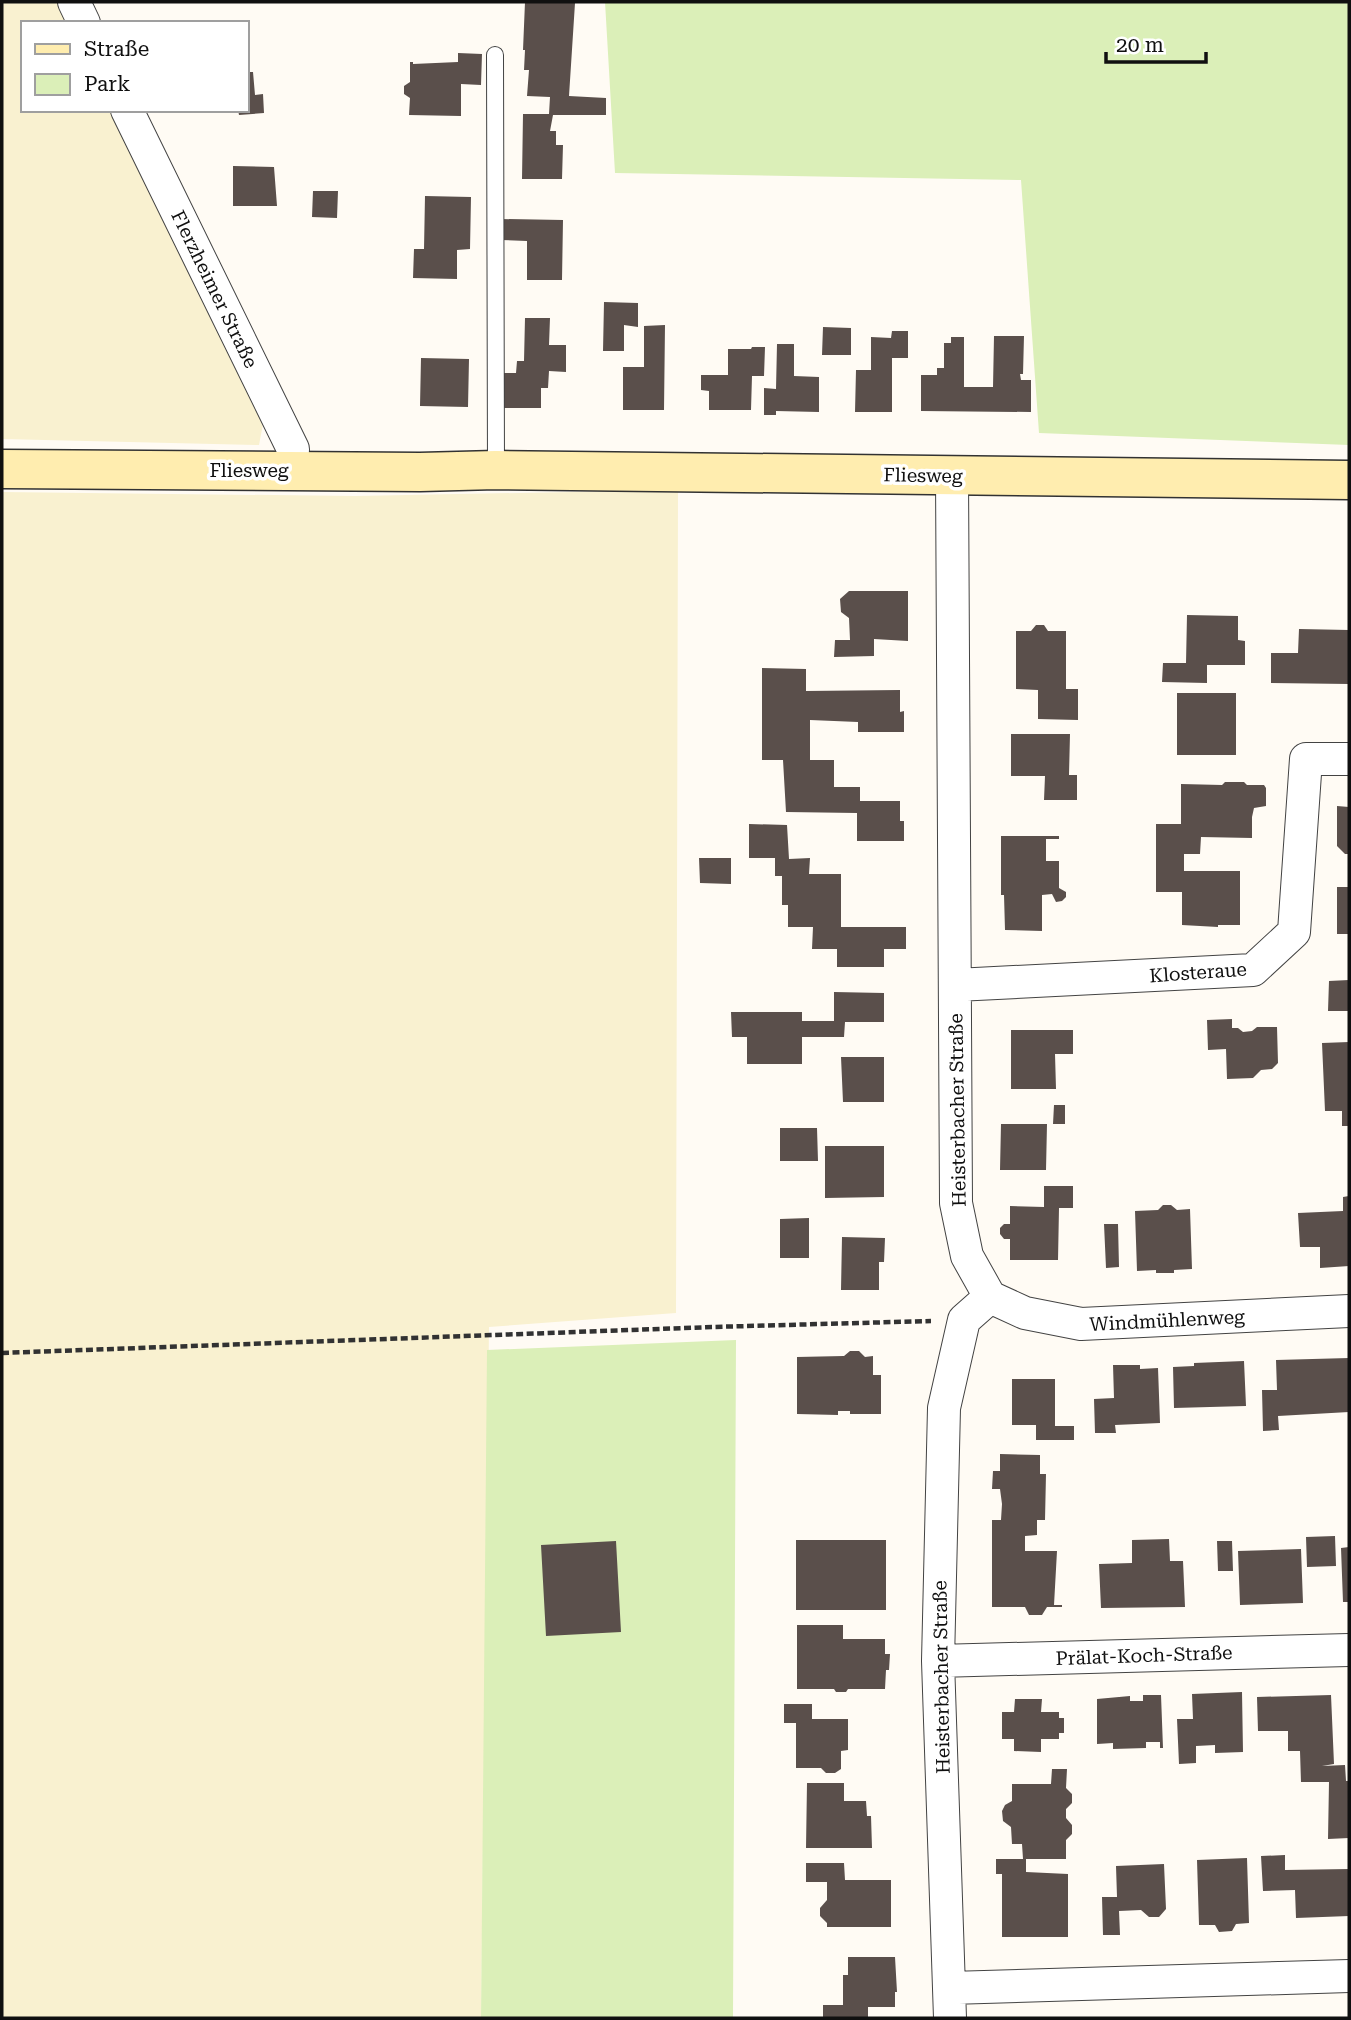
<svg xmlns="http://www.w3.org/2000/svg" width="1351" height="2020" font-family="'Roboto Serif',serif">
  <rect width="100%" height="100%" fill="#fffbf4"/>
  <!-- farmland -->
  <path fill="#f9f1d0" d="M2,2H61L71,23H23V110H114L264,419L259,445L2,439Z
    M678,490L676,1313L489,1327L481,2018H2V492L355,496Z"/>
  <!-- green -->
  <path fill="#dbefb8" d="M605,2H1349V445L1039,433L1021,180L615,173Z
    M736,1340L733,2018H481L487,1350Z"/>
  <!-- building -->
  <path fill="#5a4f4b" d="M525,2L575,3L569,96L606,98V115H553L550,131H556V145H563L562,179H522L523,114H549L550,97L527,96L529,70H524L525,50H523Z
    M458,53L482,54L481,85L461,84V116L409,115L410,98L404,94V86L410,82V62H413V64L458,62Z
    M247,72H253L255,95L263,94L264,113L239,115L238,110H247Z
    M233,166L274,167L277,206H233Z
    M313,191H338L337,218L312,217Z
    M425,196L471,197L470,249L457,250V279L413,278L414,249H424Z
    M501,219L563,220L562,280H527V241L500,240Z
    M604,302L638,303V327L624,325V351H603Z
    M525,318H550L549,345H566V372L549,371L548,388H541V408H503V373H516L517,361H524Z
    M665,325L664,410H623V367H644V326Z
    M823,327L851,328V355H822Z
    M892,331H908V358H892V412H855L856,370H871V337L891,338Z
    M994,336H1024L1023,374H1020L1021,380H1031V412L921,411V375H937V368H944V343H951V337H964V387H993Z
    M777,344H794V376L819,377V412L776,411V415H764V388L776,389Z
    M752,347H765L764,376H752L751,410H709V391L701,390V375H728V349H751Z
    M421,358L469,359L468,407L420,406Z
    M849,591H908V641L874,639V656L834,657L835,640H850L849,618L841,612L840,599Z
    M1187,615L1238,616V640L1245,641V665H1207V683L1162,682L1163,663H1186Z
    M1036,625H1044L1048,631H1066V689H1078V720L1038,719V690L1016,689V631H1031Z
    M1299,629L1349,630V684L1271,683V653H1298Z
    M762,668L806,669V691L900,690V712L904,711V732H858V722L810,720V760H834V787H860V801H900V821H904V841H857V813L786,812L783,760H762Z
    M1177,693H1236V755H1177Z
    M1011,734H1070L1069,775H1077V800H1044L1045,776H1011Z
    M1225,782H1244L1247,785H1264L1266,788V806L1254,808L1252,817V838L1201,837L1200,854H1184V871H1240V925H1218V927L1182,925V892H1156V824H1181V784L1222,785Z
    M1337,806L1349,807V854H1345L1337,846Z
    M749,824L787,825L789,859L810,858L809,874H841V927H906V949H884V967H837V949H812L813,927H788V905H782V876H775V858H749Z
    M1001,836H1059V839H1046V861H1059V888L1066,892V897L1062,901L1056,902L1052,894L1042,895V931L1005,930L1004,895H1001Z
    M699,858H731V884L700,883Z
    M1337,887H1349V934H1337Z
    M1349,980V1011H1328L1329,981Z
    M834,992L884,993V1022H845L844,1037H802V1064H747V1037H732L731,1012H802V1021H834Z
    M1232,1019V1028H1238L1243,1032L1252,1031L1257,1027H1277L1278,1063L1272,1069L1261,1070L1253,1078L1227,1079L1226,1049L1208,1050L1207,1020Z
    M1011,1030H1073V1054H1055L1056,1089H1011Z
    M1349,1042V1126H1342V1111H1325L1322,1043Z
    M841,1057H884V1102H843Z
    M1054,1105H1065V1124H1053Z
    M1001,1124H1047L1046,1170H1000Z
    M780,1128H817L818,1161H780Z
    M825,1146H884V1197L825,1198Z
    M1044,1186H1073V1208H1059L1058,1260H1010V1239H1004L1000,1234V1228L1004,1224H1010V1206L1044,1207Z
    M1349,1196V1266L1320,1268V1247H1300L1298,1213L1343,1211V1197Z
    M1163,1205H1171L1177,1210L1190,1209L1192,1269L1174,1270V1273H1156V1270L1137,1271L1135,1211L1158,1210Z
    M809,1218V1258H780V1219Z
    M1104,1224H1118L1119,1267L1106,1268Z
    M842,1237L885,1238L884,1262H879V1290H841Z
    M850,1351H859L865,1357L873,1356V1375H881V1414H850V1411H838V1415L797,1414V1357L844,1356Z
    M1349,1358V1412L1278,1416L1279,1430L1263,1431L1262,1390H1277L1276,1360Z
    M1244,1361L1246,1406L1174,1408L1173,1367L1194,1366V1363Z
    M1113,1365H1140V1369L1158,1368L1160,1423L1115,1425L1116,1433H1095L1094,1399L1114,1398Z
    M1012,1379H1055V1426H1074V1440H1036V1425H1012Z
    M1000,1454L1040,1455V1474H1046L1045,1520H1037V1535L1025,1536V1551H1057L1054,1605H1062V1607H1047L1042,1615H1029L1025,1607H992V1520H1001L1002,1504L1000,1489H992L993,1471H1000Z
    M1335,1536L1336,1566L1307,1567L1306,1537Z
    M1169,1539L1170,1561H1183L1185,1607L1101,1608L1099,1564L1132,1563V1540Z
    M796,1540H886V1610H796Z
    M616,1541L621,1632L546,1636L541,1545Z
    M1217,1541H1232L1233,1571H1218Z
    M1349,1547V1602H1343L1341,1548Z
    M1301,1549L1303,1603L1240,1605L1238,1551Z
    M797,1625H843V1639H885V1654H890L889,1670H886L885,1689H848L846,1692H836L834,1689H797Z
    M1242,1692L1243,1752L1215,1753V1745L1196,1746V1763L1179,1764L1177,1719H1193L1192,1694Z
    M1143,1695H1161L1163,1748H1160V1742H1146V1748L1113,1749V1743L1097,1744V1699L1130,1696V1701H1143Z
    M1331,1695L1334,1764L1322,1766L1345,1765L1346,1781H1349V1838L1328,1839L1329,1782H1301L1300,1751H1288V1731H1258L1257,1697Z
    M1015,1699H1042L1041,1712H1059V1718H1064V1733H1059V1739H1041V1752L1014,1751V1739H1002V1712H1014Z
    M784,1704H812V1719H848V1750L841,1751V1769L835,1773H826L821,1768H796V1723H784Z
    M1052,1769H1067L1066,1788L1072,1794V1803L1066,1809V1818L1072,1825V1834L1066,1840V1859H1026V1872L1068,1874V1937H1002V1874H996V1859H1023L1022,1844H1012L1011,1827L1003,1821L1002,1811L1005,1805L1012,1801V1784H1051Z
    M807,1783H844V1801H866L867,1816H871L872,1848H806Z
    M1285,1855V1870L1349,1869V1916L1296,1918L1295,1890L1263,1891L1261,1856Z
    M1247,1858L1249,1923L1236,1924L1232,1931L1219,1932L1215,1925H1199L1197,1860Z
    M806,1863H844L845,1880H891V1927H827V1923L820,1916V1908L827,1900V1882H806Z
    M1164,1864L1166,1909L1159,1917H1149L1141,1910L1119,1911L1120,1935H1103L1102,1897H1117L1116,1866Z
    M848,1957H895L897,1992H895V2007H868V2018H823V2005H843V1975H848Z"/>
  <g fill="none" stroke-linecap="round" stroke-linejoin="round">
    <!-- lane casing -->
    <g stroke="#434343" stroke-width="18">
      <path id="lane" d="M495,55L496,470"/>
    </g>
    <!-- street casing -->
    <g stroke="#434343" stroke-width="34">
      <path id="street" d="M74,2L84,23
        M127,110L293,449L292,470
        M952,475L956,1203L967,1256L990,1297
        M956,985L1253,970L1294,932L1306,759H1349
        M990,1297L1025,1313L1081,1324L1349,1311
        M938,1661L1349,1650
        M950,1988L1349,1976
        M950,2018L938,1661L944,1408L964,1320L990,1297"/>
    </g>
    <!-- secondary casing -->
    <g stroke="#323232" stroke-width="41">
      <path id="secondary" d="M2,469L420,472L496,470L1349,480"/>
    </g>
    <!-- path -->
    <path stroke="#323232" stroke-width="4.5" stroke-dasharray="7 3.5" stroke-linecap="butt" d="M2,1353L712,1327L931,1321"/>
    <!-- lane -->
    <use href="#lane" stroke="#fff" stroke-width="16"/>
    <!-- street -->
    <use href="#street" stroke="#fff" stroke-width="32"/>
    <!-- secondary -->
    <use href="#secondary" stroke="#ffedaf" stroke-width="38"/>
  </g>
  <g text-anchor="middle" stroke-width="7" stroke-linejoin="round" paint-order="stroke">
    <!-- street labels -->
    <g font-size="19" fill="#101010" stroke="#fff">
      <text transform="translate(215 289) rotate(64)" y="7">Flerzheimer Straße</text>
      <text x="249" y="477">Fliesweg</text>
      <text transform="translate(923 475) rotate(1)" y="7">Fliesweg</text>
      <text transform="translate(1198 972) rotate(-4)" y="7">Klosteraue</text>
      <text transform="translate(957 1110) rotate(-91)" y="7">Heisterbacher Straße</text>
      <text transform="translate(1167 1320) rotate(-3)" y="7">Windmühlenweg</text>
      <text transform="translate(1144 1655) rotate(-2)" y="7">Prälat-Koch-Straße</text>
      <text transform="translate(941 1677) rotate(-91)" y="7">Heisterbacher Straße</text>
    </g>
  </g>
  <!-- border -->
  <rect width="1351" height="2020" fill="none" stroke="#101010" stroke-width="7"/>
  <!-- legend -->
  <rect x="21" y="21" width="228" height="91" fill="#ffffff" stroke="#9f9f9f" stroke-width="2"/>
  <rect x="35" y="44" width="35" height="10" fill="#ffedaf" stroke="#9f9f9f" stroke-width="2"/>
  <text x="84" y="56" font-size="21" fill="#101010">Straße</text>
  <rect x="35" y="74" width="35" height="21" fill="#dbefb8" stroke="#9f9f9f" stroke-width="2"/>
  <text x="84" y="91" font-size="21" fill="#101010">Park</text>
  <!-- scale -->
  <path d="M1106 52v10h100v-10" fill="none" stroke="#101010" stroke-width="3.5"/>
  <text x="1116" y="52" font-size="21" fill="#101010" stroke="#ffffff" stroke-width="5" paint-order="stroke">20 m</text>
</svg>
